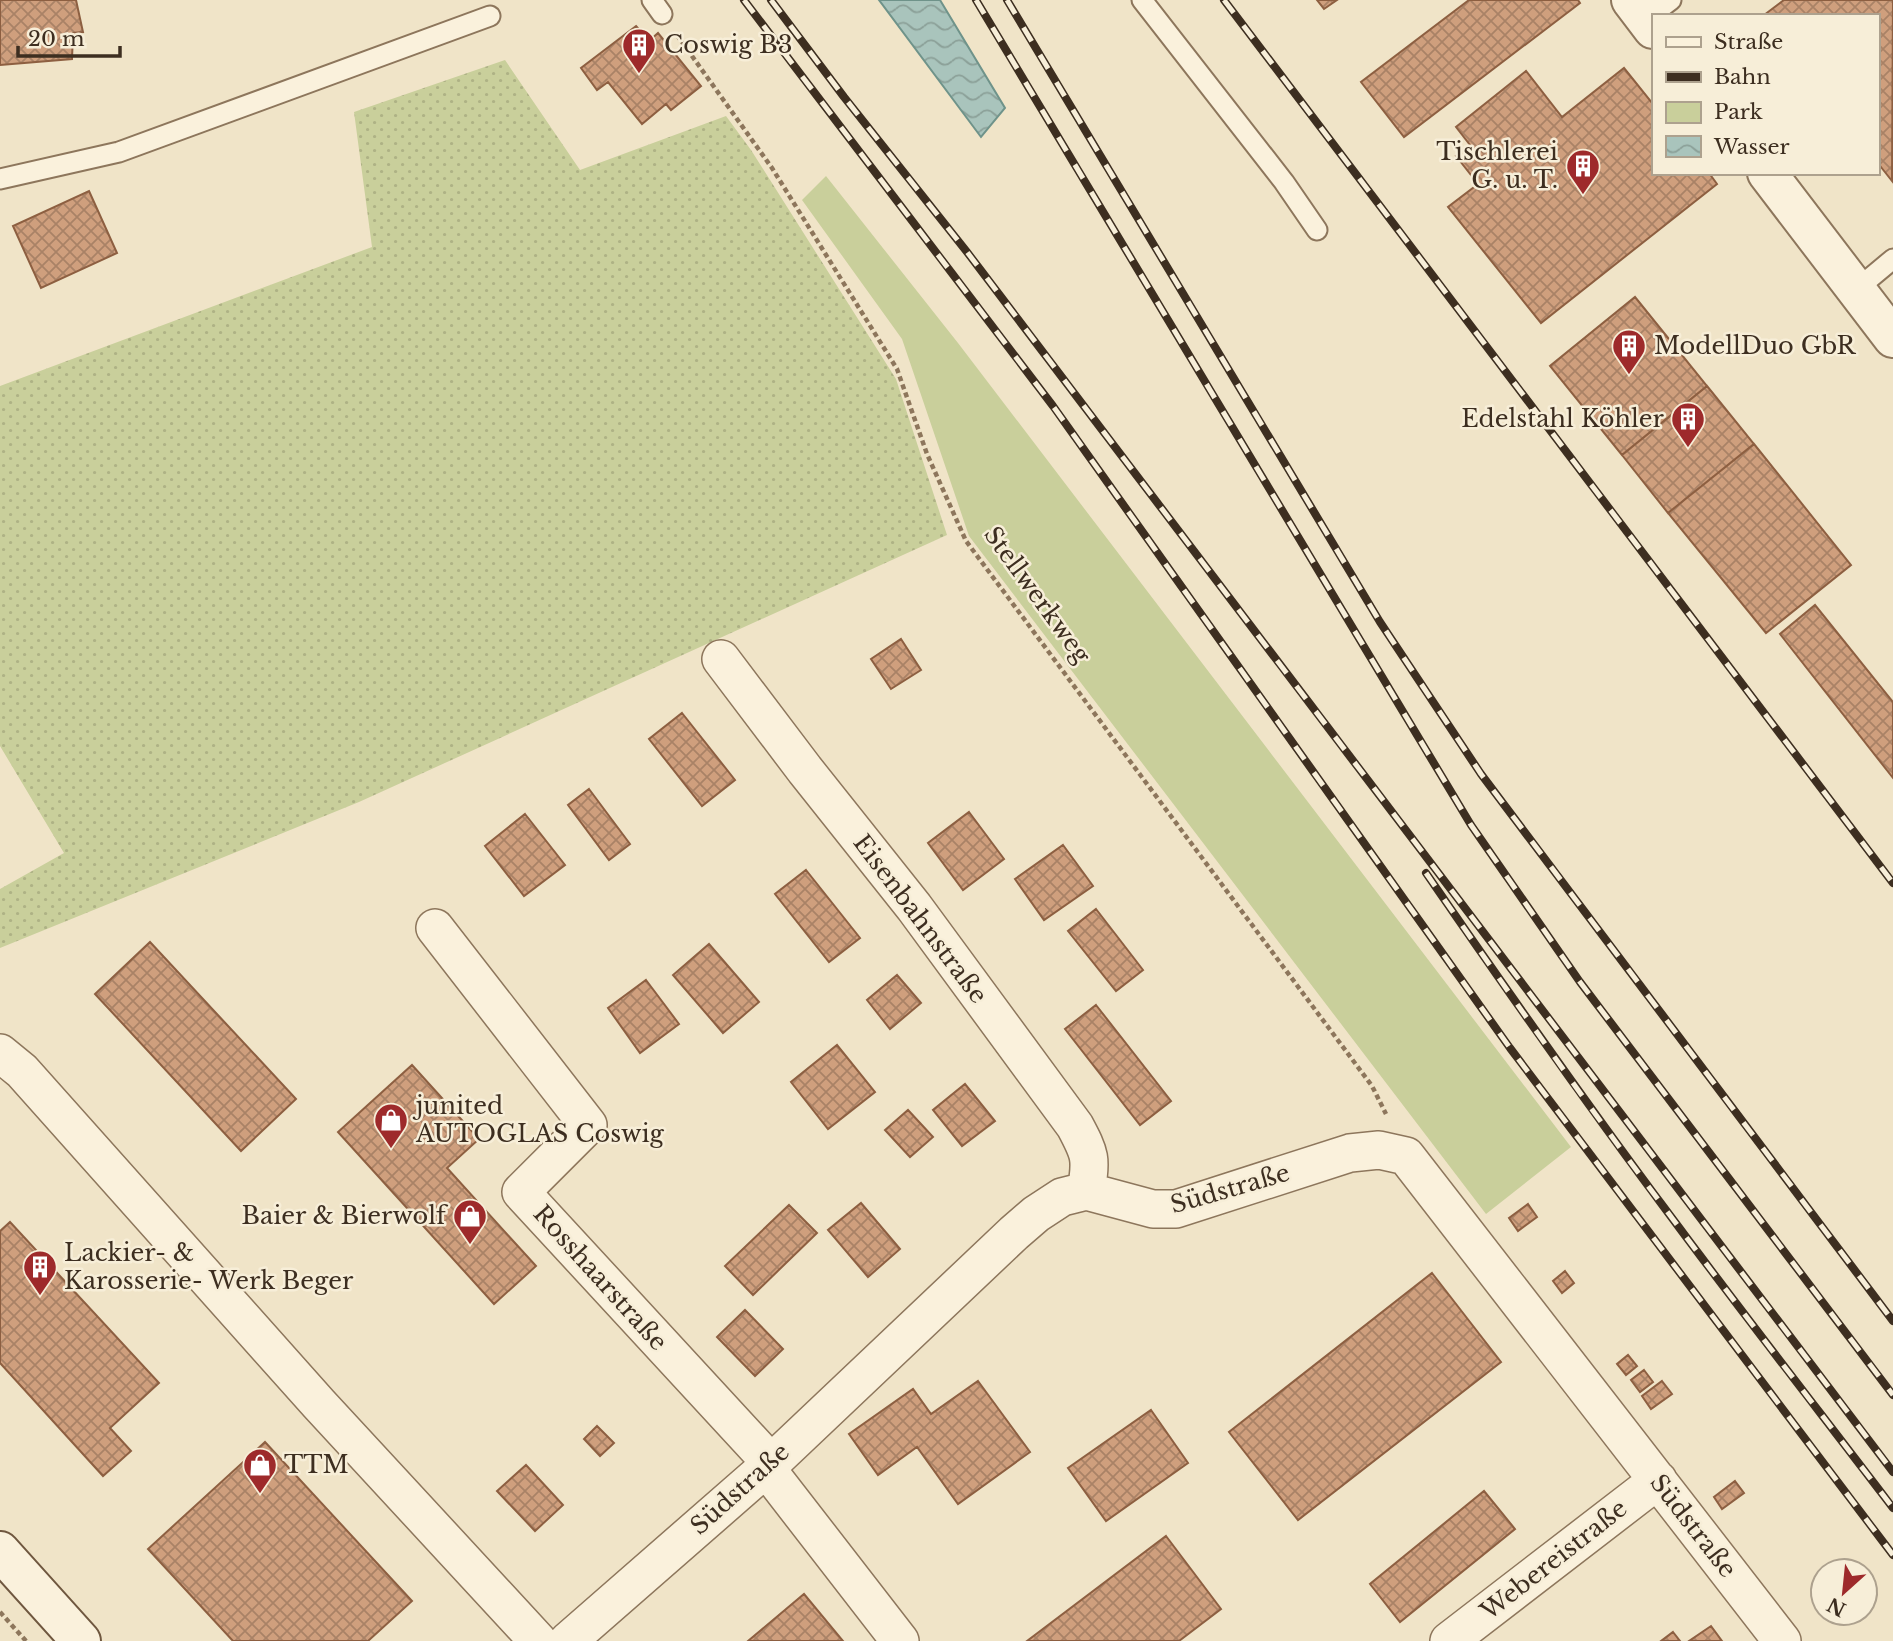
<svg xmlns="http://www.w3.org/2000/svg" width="1893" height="1641" font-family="'Libre Baskerville',serif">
  <defs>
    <pattern id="grass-dots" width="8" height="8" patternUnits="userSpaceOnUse" patternTransform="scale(1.75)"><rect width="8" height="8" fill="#c9cf9b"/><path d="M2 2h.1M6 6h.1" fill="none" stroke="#aeb285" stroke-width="1.8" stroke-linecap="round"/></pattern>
    <pattern id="water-waves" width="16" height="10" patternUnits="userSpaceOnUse" patternTransform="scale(1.75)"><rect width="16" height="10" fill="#a9c4bc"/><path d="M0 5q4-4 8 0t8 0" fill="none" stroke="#8ba098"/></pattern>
    <pattern id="building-cross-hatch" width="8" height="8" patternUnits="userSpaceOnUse" patternTransform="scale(1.75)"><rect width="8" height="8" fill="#cf9f7d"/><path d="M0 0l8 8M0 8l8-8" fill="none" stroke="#a98266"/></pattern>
  </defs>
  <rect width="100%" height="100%" fill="#f0e4c8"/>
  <!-- grass -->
  <path fill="url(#grass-dots)" d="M505,60L580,170L726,116L751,150L896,379L947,535L359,802L0,948V889L64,853L0,746V386L372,247L354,112Z"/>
  <!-- green -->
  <path fill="#c9cf9b" d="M826,176L958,343L1571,1147L1486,1214L969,536L902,339L802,200Z"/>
  <!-- water -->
  <path fill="url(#water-waves)" stroke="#6f938a" stroke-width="2" d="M879,0H940L1005,108L981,137Z"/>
  <!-- building -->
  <path fill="url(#building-cross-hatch)" stroke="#8d5f41" stroke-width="2" d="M0,0H76L83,32L73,33L72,59L0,65Z
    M1317,0H1337L1324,9Z
    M1469,0H1578L1580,3L1404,137L1361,82Z
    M1784,0H1893L1892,181L1877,162V16H1765L1764,15Z
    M636,26L649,41L658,33L701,86L671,110L666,104L642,124L608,82L597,90L581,68Z
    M1624,68L1653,104V173H1709L1717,184L1541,323L1448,207L1478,184L1456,156L1470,145L1456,127L1526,71L1562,117Z
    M89,191L117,253L41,288L13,226Z
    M1635,297L1707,386L1622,455L1550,366Z
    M1707,386L1754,444L1668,513L1622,455Z
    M1754,444L1851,565L1766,633L1668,513Z
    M1815,605L1893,702V778L1780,634Z
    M901,639L921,670L891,689L871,659Z
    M682,713L735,780L702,806L649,739Z
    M589,789L630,844L609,860L568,805Z
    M969,812L1004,859L963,890L928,843Z
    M525,814L565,865L524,896L485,846Z
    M1063,845L1093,886L1044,920L1015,879Z
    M806,870L860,938L829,962L775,894Z
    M1096,909L1143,970L1116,991L1068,931Z
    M150,942L296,1099L241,1151L95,994Z
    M709,944L759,1002L723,1033L673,975Z
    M897,975L921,1003L890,1029L867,1000Z
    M646,980L679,1024L640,1053L608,1008Z
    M1096,1005L1171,1101L1140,1125L1065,1029Z
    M837,1045L875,1092L828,1129L791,1082Z
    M412,1065L479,1139L447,1168L536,1266L494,1304L338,1132Z
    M965,1084L995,1121L962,1146L933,1110Z
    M908,1110L933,1137L910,1157L885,1130Z
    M861,1203L900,1249L868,1277L828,1230Z
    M1528,1204L1537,1217L1518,1231L1509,1218Z
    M789,1205L817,1233L753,1295L725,1266Z
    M10,1222L159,1383L110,1428L131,1451L103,1476L0,1363V1231Z
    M1565,1271L1574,1283L1562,1293L1553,1281Z
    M1432,1273L1501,1362L1298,1520L1229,1432Z
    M745,1310L783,1349L755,1376L717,1337Z
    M1628,1355L1637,1366L1626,1375L1617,1364Z
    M1644,1370L1653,1382L1640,1392L1631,1380Z
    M978,1381L1030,1452L958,1504L917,1447L878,1475L849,1434L913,1389L931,1414Z
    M1662,1381L1672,1394L1651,1409L1642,1396Z
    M1151,1410L1188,1463L1106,1521L1068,1468Z
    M597,1426L614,1443L600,1456L584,1439Z
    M265,1442L412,1601L368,1641H233L148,1549Z
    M526,1465L563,1505L535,1531L497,1491Z
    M1735,1481L1744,1493L1722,1509L1714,1497Z
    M1484,1491L1515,1529L1400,1622L1370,1584Z
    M1166,1536L1221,1609L1179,1641H1027Z
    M804,1594L843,1641H748Z
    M1711,1626L1722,1641H1689Z
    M1673,1632L1680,1641H1661Z"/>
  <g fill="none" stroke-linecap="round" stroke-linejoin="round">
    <!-- service casing -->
    <g stroke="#8d765c" stroke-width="23">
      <path id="service" d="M652,0L662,14
        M1142,0L1284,182L1317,230
        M1646,19L1671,0
        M0,179L119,152L490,16
        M1857,289L1893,259"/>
    </g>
    <!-- minor casing -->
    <g stroke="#8d765c" stroke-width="40">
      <path id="minor" d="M721,659L805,770L914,907L1075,1126C1090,1154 1092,1159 1086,1191
        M435,928L588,1125L521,1192L771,1463
        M0,1053L22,1071L319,1404L538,1641
        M766,1468L900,1641
        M568,1641L766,1468L1014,1233L1036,1214L1062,1197L1086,1191L1153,1209H1176L1350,1153L1379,1150L1406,1156L1782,1641
        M1449,1641L1658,1480"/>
    </g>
    <!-- tertiary casing -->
    <g stroke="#8d765c" stroke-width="42">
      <path id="tertiary" d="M1631,0L1653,29
        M1767,173L1893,338"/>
    </g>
    <!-- secondary casing -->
    <g stroke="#6f573f" stroke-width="42">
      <path id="secondary" d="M0,1551L81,1641"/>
    </g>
    <!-- path -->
    <path stroke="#8d765c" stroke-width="4.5" stroke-dasharray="5 3.5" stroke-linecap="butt" d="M677,35L772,168L897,369L927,454L966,541L1372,1086L1386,1114
      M0,1612L26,1641"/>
    <!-- service -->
    <use href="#service" stroke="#faf1dc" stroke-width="19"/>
    <!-- minor -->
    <use href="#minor" stroke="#faf1dc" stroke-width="37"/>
    <!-- tertiary -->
    <use href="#tertiary" stroke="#faf1dc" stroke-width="38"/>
    <!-- secondary -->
    <use href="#secondary" stroke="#faf1dc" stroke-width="38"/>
    <!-- rail casing -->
    <g stroke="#3d2e20" stroke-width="8">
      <path id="rail" d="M744,0L1053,406L1510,1048L1893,1555
        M771,0L844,97L967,252L1893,1472
        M976,0L1471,825L1580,982L1893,1395
        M1007,0L1380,622L1481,774L1893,1321
        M1224,0L1893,883
        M1426,873C1506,989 1587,1105 1672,1218C1744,1315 1819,1411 1893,1508"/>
    </g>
    <!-- rail -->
    <use href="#rail" stroke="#f7eed8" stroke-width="5" stroke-dasharray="16" stroke-linecap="butt"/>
  </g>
  <!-- icons -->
  <defs>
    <g id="building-pin" transform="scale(1.75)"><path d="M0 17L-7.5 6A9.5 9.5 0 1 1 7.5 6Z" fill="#9e2a2b" stroke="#f7eed8"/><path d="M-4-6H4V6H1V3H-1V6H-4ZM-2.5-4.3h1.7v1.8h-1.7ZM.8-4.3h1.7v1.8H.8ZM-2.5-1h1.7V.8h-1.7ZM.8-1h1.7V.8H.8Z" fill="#fff"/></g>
    <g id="shop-pin" transform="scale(1.75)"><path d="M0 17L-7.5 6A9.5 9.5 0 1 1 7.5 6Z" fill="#9e2a2b" stroke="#f7eed8"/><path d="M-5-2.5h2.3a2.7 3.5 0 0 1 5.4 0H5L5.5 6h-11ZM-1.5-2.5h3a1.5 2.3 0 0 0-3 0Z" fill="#fff"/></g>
  </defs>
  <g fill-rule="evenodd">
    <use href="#building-pin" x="639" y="45"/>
    <use href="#building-pin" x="1583" y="166"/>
    <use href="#building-pin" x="1629" y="346"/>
    <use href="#building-pin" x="1688" y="419"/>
    <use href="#shop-pin" x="391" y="1120"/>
    <use href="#shop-pin" x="470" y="1216"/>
    <use href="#building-pin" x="40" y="1267"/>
    <use href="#shop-pin" x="260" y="1465"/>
  </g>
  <g text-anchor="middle" stroke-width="5" stroke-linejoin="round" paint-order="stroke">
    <!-- poi labels -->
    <g font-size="24" fill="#3d2e20" stroke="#f7eed8" text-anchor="start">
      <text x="664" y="53">Coswig B3</text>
      <text x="1558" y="160" text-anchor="end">Tischlerei<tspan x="1558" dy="28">G. u. T.</tspan></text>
      <text x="1654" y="354">ModellDuo GbR</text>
      <text x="1664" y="427" text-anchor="end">Edelstahl Köhler</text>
      <text x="416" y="1114">junited<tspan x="416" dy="28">AUTOGLAS Coswig</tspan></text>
      <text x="446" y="1224" text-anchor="end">Baier &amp; Bierwolf</text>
      <text x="64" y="1261">Lackier- &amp;<tspan x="64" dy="28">Karosserie- Werk Beger</tspan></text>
      <text x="284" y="1473">TTM</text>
    </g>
    <!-- street labels -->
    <g font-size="24" fill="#3d2e20" stroke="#f7eed8">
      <text transform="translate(1037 595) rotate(54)" y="8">Stellwerkweg</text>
      <text transform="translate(920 919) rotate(53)" y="8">Eisenbahnstraße</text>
      <text transform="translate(1230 1189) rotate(-16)" y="8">Südstraße</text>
      <text transform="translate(600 1278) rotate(48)" y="8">Rosshaarstraße</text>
      <text transform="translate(740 1489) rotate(-42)" y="8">Südstraße</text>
      <text transform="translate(1693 1526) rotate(52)" y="8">Südstraße</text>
      <text transform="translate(1554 1560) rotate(-38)" y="8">Webereistraße</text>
    </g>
  </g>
  <!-- legend -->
  <rect x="1652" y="14" width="228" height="161" fill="#f7eed8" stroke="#ada18e" stroke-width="2"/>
  <rect x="1666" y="37" width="35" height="10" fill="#faf1dc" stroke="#ada18e" stroke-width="2"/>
  <text x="1714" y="49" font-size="21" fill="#3d2e20">Straße</text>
  <rect x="1666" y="72" width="35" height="10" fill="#3d2e20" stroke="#ada18e" stroke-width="2"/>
  <text x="1714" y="84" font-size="21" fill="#3d2e20">Bahn</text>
  <rect x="1666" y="102" width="35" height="21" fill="#c9cf9b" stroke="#ada18e" stroke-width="2"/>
  <text x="1714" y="119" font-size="21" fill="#3d2e20">Park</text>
  <rect x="1666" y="136" width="35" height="21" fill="url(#water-waves)" stroke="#ada18e" stroke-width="2"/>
  <text x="1714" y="154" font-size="21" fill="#3d2e20">Wasser</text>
  <!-- north arrow -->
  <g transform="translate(1844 1592) rotate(207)"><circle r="33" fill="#f7eed8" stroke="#ada18e" stroke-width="2"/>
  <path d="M0-5L12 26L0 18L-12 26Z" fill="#9e2a2b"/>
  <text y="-10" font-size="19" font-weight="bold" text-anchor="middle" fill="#3d2e20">N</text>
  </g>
  <!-- scale -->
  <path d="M18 46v10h102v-10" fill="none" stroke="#3d2e20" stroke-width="3.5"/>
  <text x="28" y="46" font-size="21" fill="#3d2e20" stroke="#f7eed8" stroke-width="5" paint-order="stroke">20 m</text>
</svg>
